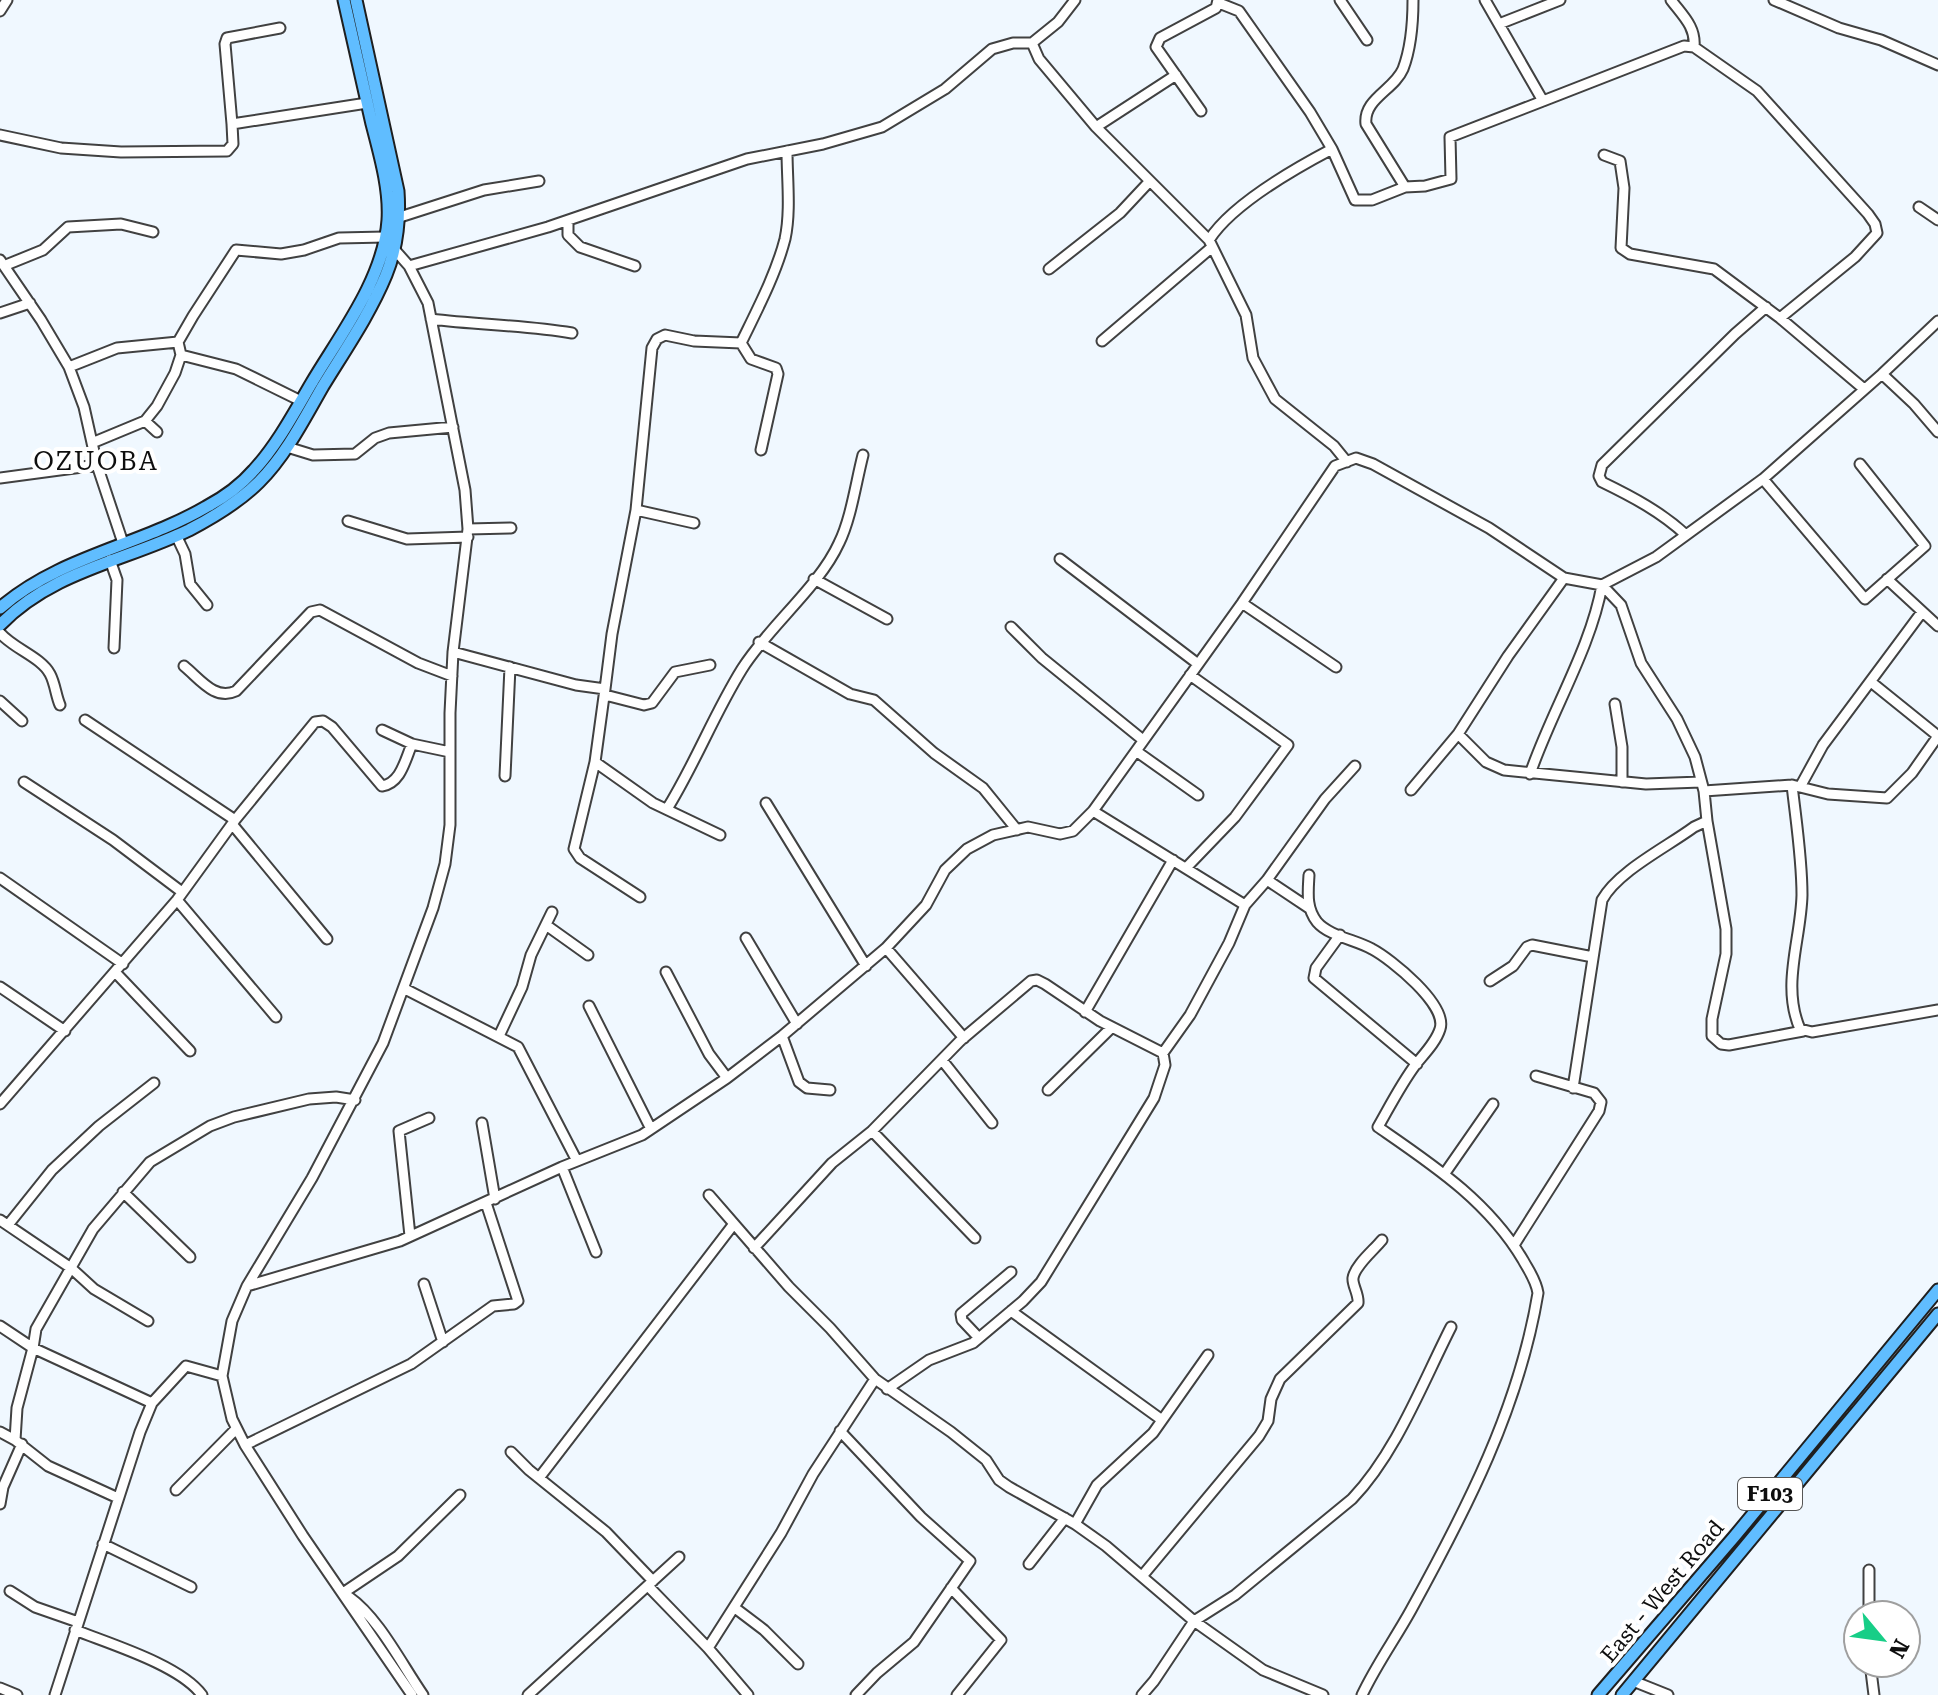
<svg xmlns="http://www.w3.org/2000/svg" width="1938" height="1695" font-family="'Roboto Serif',serif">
  <rect width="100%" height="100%" fill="#f0f8ff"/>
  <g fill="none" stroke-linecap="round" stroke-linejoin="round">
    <!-- minor casing -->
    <g stroke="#414141" stroke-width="13">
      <path id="minor" d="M1340,0L1367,40
        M1413,0C1413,22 1411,48 1403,69C1394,90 1363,99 1366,124L1405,187L1425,186L1451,179L1450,137L1543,101L1485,0
        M1671,0C1683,16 1696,27 1694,47
        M1774,0L1839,28L1881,40L1938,65
        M1219,3L1239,11L1310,112L1332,149
        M0,11L7,0
        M1499,24L1560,0
        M1032,43L1039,59L1096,127L1209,240
        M1543,101L1684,46L1694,47L1757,91L1868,214L1875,224L1877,233L1855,257L1780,318
        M1201,111L1156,47L1160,38L1216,8L1218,0
        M232,124L225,44L227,38L280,28
        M1096,127L1176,75
        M0,135L61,148L121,152L227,151L233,144L232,124L367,103
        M1604,155L1620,161L1624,188L1621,248L1630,254L1714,269L1780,318L1864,389
        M1919,207L1938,220
        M400,217L484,190L539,181
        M568,221V235L580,247L635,266
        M394,249L409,266L428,303L465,490L468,529L453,652L450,713V825L445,864L433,908L383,1043L312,1178L247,1286L232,1321L222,1376L232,1419L245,1445L303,1536L412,1695
        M0,260L41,320L69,367L84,407L97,465L123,543
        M6,265L43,250L68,227L121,224L153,232
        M409,266L548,227L747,159L823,144L882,127L945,89L992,49L1013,43H1032L1058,22L1075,0
        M1049,269L1120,213L1149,182
        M0,313L30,303
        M431,319C478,325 525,325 572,333
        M1102,341L1211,248
        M741,343C757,310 776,274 785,239C791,211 787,179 787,151
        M181,355L236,369L301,401
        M69,367L117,348L178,342
        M1882,374L1914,404L1938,432
        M145,421L157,432
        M92,443L145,421L157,406L175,373L181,355L178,342L193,316L236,250L281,254L304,250L339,238L385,237
        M287,447L313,455L355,454L375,438L389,433L453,427
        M1347,462L1334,446L1275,399L1253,358L1246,315L1209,240C1232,204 1294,169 1332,149L1355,200H1372L1405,187
        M0,478L97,465
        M1763,479L1865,599L1925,546L1860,464
        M636,510L694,523
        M348,521L407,539L468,537
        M468,529L511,528
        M176,535L185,554L190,584L207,605
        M1686,535C1661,512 1633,497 1602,482L1599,476L1602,465L1735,334L1766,307
        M1060,559L1198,664
        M110,560L117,580L114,648
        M814,579L887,619
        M1887,579L1938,626
        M1242,603L1336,667
        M1011,627L1042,658L1143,740
        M0,633C14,649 41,657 50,674C55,683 56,696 60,705
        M759,642L850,694L874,700L934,753L983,788L1017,830
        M453,652L576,685L605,689L612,634L636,510L652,348L657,339L665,335L694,341L741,343L751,359L776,368L778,374L761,450
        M184,666C200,679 215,701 236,691L311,612L320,610L418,663L452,676
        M1871,682L1938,736
        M605,689L595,762L574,849L580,858L640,897
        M605,695L644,705L652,703L675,672L710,665
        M0,701L22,721
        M1615,704L1622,747V782
        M85,720L235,820
        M382,730L412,744L450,752
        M1458,734L1486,762L1504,770L1646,784L1701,782
        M1136,751L1198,795
        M595,762L653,803L720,835
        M1530,774C1551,712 1591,648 1602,585
        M505,776L510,667
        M24,782L113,840L182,892
        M1792,785C1796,821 1802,858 1802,895C1801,940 1781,985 1800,1029L1812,1032L1938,1010
        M1800,787L1823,745L1922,612
        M1411,790L1458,734L1508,656L1564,578
        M1704,791L1792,785L1828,794L1887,798L1912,773L1938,736
        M766,803L866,966
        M667,809C695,764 714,714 742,669C769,626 819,587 839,543C851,519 856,482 863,455
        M1093,811L1245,905
        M1707,821L1726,929V954L1712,1019V1036L1721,1044L1729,1045L1803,1031
        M232,824L327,939
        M1186,868L1235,817L1288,745L1190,675
        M1309,875C1308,893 1306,908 1317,922C1329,936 1356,940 1372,949C1391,959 1448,1005 1440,1029C1436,1042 1425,1053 1416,1064C1401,1084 1390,1106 1378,1127C1433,1165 1488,1201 1523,1260C1529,1271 1536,1280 1538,1293C1519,1408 1466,1510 1411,1610C1395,1639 1376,1665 1362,1695
        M0,878L123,964
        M1267,880L1309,908
        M177,900L276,1017
        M546,925L588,955
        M1340,935L1316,968L1314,978L1417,1064
        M746,938L797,1024
        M886,948L964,1038
        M115,972L190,1051
        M666,972L709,1054L727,1078
        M1490,981L1513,966L1527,947L1532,945L1593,957
        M0,987L65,1031
        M405,989L518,1047L577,1161
        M589,1006L651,1129
        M1085,1012L1173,860
        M499,1036L522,987L531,955L552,912
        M782,1036L799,1082L807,1088L830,1090
        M1163,1053L1190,1015L1229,943L1245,905L1267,880L1325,799L1355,766
        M942,1060L992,1123
        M1573,1088L1602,900C1618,871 1667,847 1694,827L1707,821L1704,791L1695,757L1677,719L1641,663L1621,605L1602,585
        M1048,1090L1111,1028
        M0,1104L177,900L235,820L315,722L323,721L332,727L382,786C401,783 405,760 412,744
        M482,1123L495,1199
        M872,1131L975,1238
        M562,1167L596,1252
        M1445,1173L1493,1104
        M123,1192L190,1257
        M709,1195L789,1287L830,1328L875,1379L951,1432L986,1460L999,1480L1009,1487L1075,1524L1106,1546L1194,1621L1263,1670L1323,1695
        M0,1220L71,1268L94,1289L148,1321
        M8,1225L52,1170L99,1126L154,1083
        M410,1236L399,1131L429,1118
        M1514,1245L1599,1111L1601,1102L1594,1093L1536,1076
        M754,1248L832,1163L872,1131L960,1041L1031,981L1037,980L1045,984L1100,1021L1163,1053L1165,1065L1154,1098L1041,1282L1023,1301L973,1343L929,1360L887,1389
        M424,1284L443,1342
        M247,1286L400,1241L562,1167L642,1135L727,1078L782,1036L886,948L926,905L945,870L967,849L993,835L1028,827L1060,834L1073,831L1093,811L1242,603L1335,466L1356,458L1373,464L1489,528L1564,578L1602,585L1656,557L1763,479L1882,374L1938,321
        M1011,1311L1162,1420
        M0,1326L33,1348L152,1403
        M979,1338L962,1320L961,1314L1011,1272
        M840,1431L921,1517L970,1561L914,1642L877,1673L856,1695
        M0,1432L15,1440
        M245,1445L411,1364L493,1306L514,1304L518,1301L486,1203
        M511,1452L529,1470L606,1532L653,1581
        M539,1478L733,1225
        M176,1490L236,1429
        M118,1498L48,1466L15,1440L17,1408L33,1348L36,1329L93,1229L150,1162L210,1126L234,1117L309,1099L336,1097L355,1100
        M0,1504L3,1487L22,1444
        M1075,1524L1097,1485L1153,1433L1208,1355
        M103,1544L191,1587
        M1029,1564L1065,1518
        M1869,1570V1615
        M1143,1575L1259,1436L1268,1421L1271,1399L1280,1379L1358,1303C1359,1294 1352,1285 1353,1278C1355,1265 1374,1250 1382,1240
        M648,1586L708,1648L748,1695
        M951,1588L1001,1640L957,1695
        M10,1591L35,1607L78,1622
        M343,1593L398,1556L460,1495
        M349,1597C379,1618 402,1665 423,1695
        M735,1608L764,1630L798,1664
        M75,1630C110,1644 180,1665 202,1695
        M708,1648L781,1533L813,1474L875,1379
        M1870,1663L1874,1695
        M1633,1681L1668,1695
        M0,1688L17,1695
        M55,1695L140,1432L152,1403L186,1366L222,1376
        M528,1695L679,1557
        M1142,1695L1154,1681L1194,1621L1235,1595L1352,1499C1396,1453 1422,1384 1451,1327"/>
    </g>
    <!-- major casing -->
    <g stroke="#1f1f1f" stroke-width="15">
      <path id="major" d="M0,608C60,556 139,546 206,507C223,498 241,485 254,470C277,445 294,413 311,384C340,335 384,279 388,220C390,189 380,155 372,124C363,83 353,41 344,0
        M0,625C52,571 125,561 189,530C214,517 239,502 259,482C286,455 304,419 323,386C345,350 370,314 386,275C397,248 400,220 398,191L356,0
        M1598,1695L1734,1537L1938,1290
        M1622,1695L1938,1314"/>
    </g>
    <!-- minor -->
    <use href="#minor" stroke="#fff" stroke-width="9"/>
    <!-- major -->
    <use href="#major" stroke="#60bdff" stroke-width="11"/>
  </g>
  <g text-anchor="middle" stroke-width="8" stroke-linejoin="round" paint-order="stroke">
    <!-- shield labels -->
    <rect fill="#fff" stroke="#565656" stroke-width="2" x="1738" y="1478" width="64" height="32" rx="6"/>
    <g font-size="20" font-weight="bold" fill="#0e0e0e">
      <text x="1770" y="1501">F103</text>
    </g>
    <!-- street labels -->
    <g font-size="22" fill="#0e0e0e" stroke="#fff">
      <text transform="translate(1662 1591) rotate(-50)" y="8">East - West Road</text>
    </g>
    <!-- quarter labels -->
    <g font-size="26" letter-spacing="2" fill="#0e0e0e" stroke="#fff">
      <text x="96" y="470">OZUOBA</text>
    </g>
  </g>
  <!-- north arrow -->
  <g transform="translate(1882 1639) rotate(119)"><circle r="38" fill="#ffffff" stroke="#9f9f9f" stroke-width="2"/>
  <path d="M0-6L14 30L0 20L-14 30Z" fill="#17ce87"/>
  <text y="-12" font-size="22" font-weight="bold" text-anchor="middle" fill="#0e0e0e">N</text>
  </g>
</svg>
